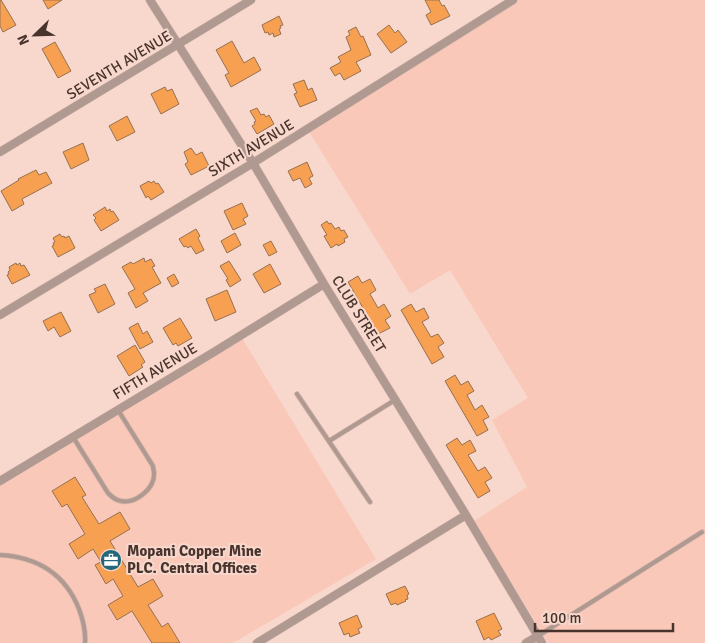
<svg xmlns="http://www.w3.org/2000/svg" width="705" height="643" font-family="Signika,sans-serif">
  <rect width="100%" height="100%" fill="#f8d8cd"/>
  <!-- built -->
  <path fill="#f9c8b8" d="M515,0H705V643H548L474,521L527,487L492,420L528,398L450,270L410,294L308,130Z
    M242,338L376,559L233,643H0V485Z"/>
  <!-- building -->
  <path fill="#f8a052" stroke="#967051" d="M0,0H1L16,25L3,32L0,26Z
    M43,0H62L48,9Z
    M425,0H439L442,6L444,5L450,16L431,25L426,15L431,12Z
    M279,16L283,25L280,26L281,28L279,29L281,34L274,37L273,33L269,35L268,32L265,33L262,25Z
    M389,25L395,33L398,30L407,42L391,53L377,34Z
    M356,27L361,37L363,36L371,55L356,62L361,71L344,80L340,73L335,76L330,68L341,62L338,57L351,50L346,37L350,35L348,31Z
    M232,41L244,63L254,57L261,70L231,87L225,75L229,73L216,50Z
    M55,42L71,71L58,78L42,49Z
    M304,80L308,90L312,88L317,100L300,107L294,94L297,93L293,84Z
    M165,87L167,91L172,89L179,104L161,114L151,94Z
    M257,108L261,115L264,114L266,117L269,115L274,124L257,134L252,126L255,124L254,122L256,121L250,111Z
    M127,116L135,132L117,141L109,126Z
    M83,143L89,160L71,169L63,152Z
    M191,148L196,155L202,152L209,166L191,175L185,164L188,162L184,152Z
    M307,162L313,176L309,178L312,184L305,188L300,178L293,181L288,171Z
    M36,170L39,175L46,172L52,183L22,199L24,204L12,211L1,191L19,180L18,179Z
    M149,181L151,183L154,181L156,184L158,183L164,192L151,200L148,196L146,198L140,186Z
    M242,203L248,216L243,219L246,224L233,230L224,211Z
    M105,207L107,211L110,209L111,212L113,211L119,220L101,231L94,220L96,218L93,215Z
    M327,221L329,224L331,223L335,229L339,227L341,231L344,230L348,237L344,239L345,242L338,246L337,244L331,248L324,236L327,235L321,225Z
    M196,229L200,236L198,238L204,250L196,254L191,246L188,248L186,246L184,247L179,239Z
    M235,233L241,245L227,253L221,241Z
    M60,234L62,237L64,236L65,238L69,236L75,248L58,257L52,246L54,245L53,243L55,242L53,238Z
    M271,241L277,252L269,256L263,245Z
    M144,258L145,262L151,259L155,266L152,267L161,283L143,293L148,301L136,308L128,293L135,289L122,267L131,262L133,264Z
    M229,261L241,280L230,287L226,280L228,279L220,266Z
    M16,263L17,265L20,263L21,266L24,265L30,275L12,284L7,275L9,274L8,272L10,270L9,267Z
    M270,264L281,284L264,293L253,274Z
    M174,274L179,283L172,287L167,278Z
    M358,276L362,283L370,279L376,290L370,294L378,308L384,304L391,316L385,320L390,328L378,334L348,282Z
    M105,284L115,304L98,313L89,295L96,292L94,289Z
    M227,290L236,312L215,321L206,299Z
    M411,304L416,312L424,308L429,318L422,322L431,337L438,334L444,343L438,347L444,357L432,364L401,310Z
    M61,312L71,331L60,337L54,327L48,331L43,321Z
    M180,318L192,338L178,346L176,343L173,345L163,328Z
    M138,323L143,334L147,331L153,342L140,349L129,328Z
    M135,345L145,362L141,365L143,367L129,376L117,356Z
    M455,375L461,385L468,381L474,391L467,395L475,410L482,405L489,417L483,420L488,430L477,436L445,381Z
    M457,438L462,445L470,440L476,451L468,455L478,471L485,467L492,478L485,482L490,491L478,498L446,445Z
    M75,477L86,495L82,497L99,524L120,512L130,529L110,541L138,587L153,579L163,596L148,605L162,627L168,623L180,643H152L132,611L117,620L108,605L123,596L113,579L106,584L95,565L101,562L93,549L78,559L69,544L85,534L67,504L62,507L52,491Z
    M405,586L409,594L407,595L408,599L405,600L406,601L397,605L396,603L391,605L386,594Z
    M494,613L502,629L498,631L501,635L491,640L489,637L484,640L476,621Z
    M357,615L362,627L358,629L360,633L350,637L349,633L344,635L339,623Z"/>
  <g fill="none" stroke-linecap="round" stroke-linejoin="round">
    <!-- lane casing -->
    <g stroke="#d2b4aa" stroke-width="5.5">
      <path id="lane" d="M297,394L370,502
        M73,437L108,493C112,497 115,500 121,501C135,504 155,489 154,473C154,471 153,468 153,466L118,410
        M329,441L395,400
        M0,555C37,557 65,574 79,609C83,620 86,631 85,643
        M538,636L702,532"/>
    </g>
    <!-- street casing -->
    <g stroke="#d2b4aa" stroke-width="9">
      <path id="street" d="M150,0L253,163L324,284L466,515L542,643
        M0,152L251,0
        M0,315L253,163L513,0
        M0,481L214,352L324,284
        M257,643L466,515
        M526,643L538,636"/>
    </g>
    <!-- lane -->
    <use href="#lane" stroke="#af9991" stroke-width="4"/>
    <!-- street -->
    <use href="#street" stroke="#af9991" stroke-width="8"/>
  </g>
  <!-- icons -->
  <defs>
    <g id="office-disc" transform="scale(1.125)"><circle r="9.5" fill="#25677a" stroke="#f8d8cd"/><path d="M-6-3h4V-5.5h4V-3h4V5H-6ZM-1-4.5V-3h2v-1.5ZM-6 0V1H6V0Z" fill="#fff"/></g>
  </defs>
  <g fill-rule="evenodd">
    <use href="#office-disc" x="111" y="560"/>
  </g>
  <g text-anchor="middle" stroke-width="4" stroke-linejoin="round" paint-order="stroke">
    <!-- street labels -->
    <g font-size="15" fill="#49342d" stroke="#f8d8cd">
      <text transform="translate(119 65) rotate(-31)" y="5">SEVENTH AVENUE</text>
      <text transform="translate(251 148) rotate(-31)" y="5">SIXTH AVENUE</text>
      <text transform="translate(359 314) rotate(58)" y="5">CLUB STREET</text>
      <text transform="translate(155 371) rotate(-31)" y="5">FIFTH AVENUE</text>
    </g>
    <!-- poi labels -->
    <g font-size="15" font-weight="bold" fill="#49342d" stroke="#f8d8cd" text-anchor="start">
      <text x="127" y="556">Mopani Copper Mine<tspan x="127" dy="17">PLC. Central Offices</tspan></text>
    </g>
  </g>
  <!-- north arrow -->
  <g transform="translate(35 35) rotate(247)" stroke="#f8d8cd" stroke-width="4" paint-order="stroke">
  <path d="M0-4L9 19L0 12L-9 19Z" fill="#49342d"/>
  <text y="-8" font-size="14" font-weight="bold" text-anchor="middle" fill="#49342d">N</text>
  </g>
  <!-- scale -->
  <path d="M535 623v8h138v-8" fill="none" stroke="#49342d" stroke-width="2.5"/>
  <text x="542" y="623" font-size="15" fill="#49342d" stroke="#f8d8cd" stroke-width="4" paint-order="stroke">100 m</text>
</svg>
